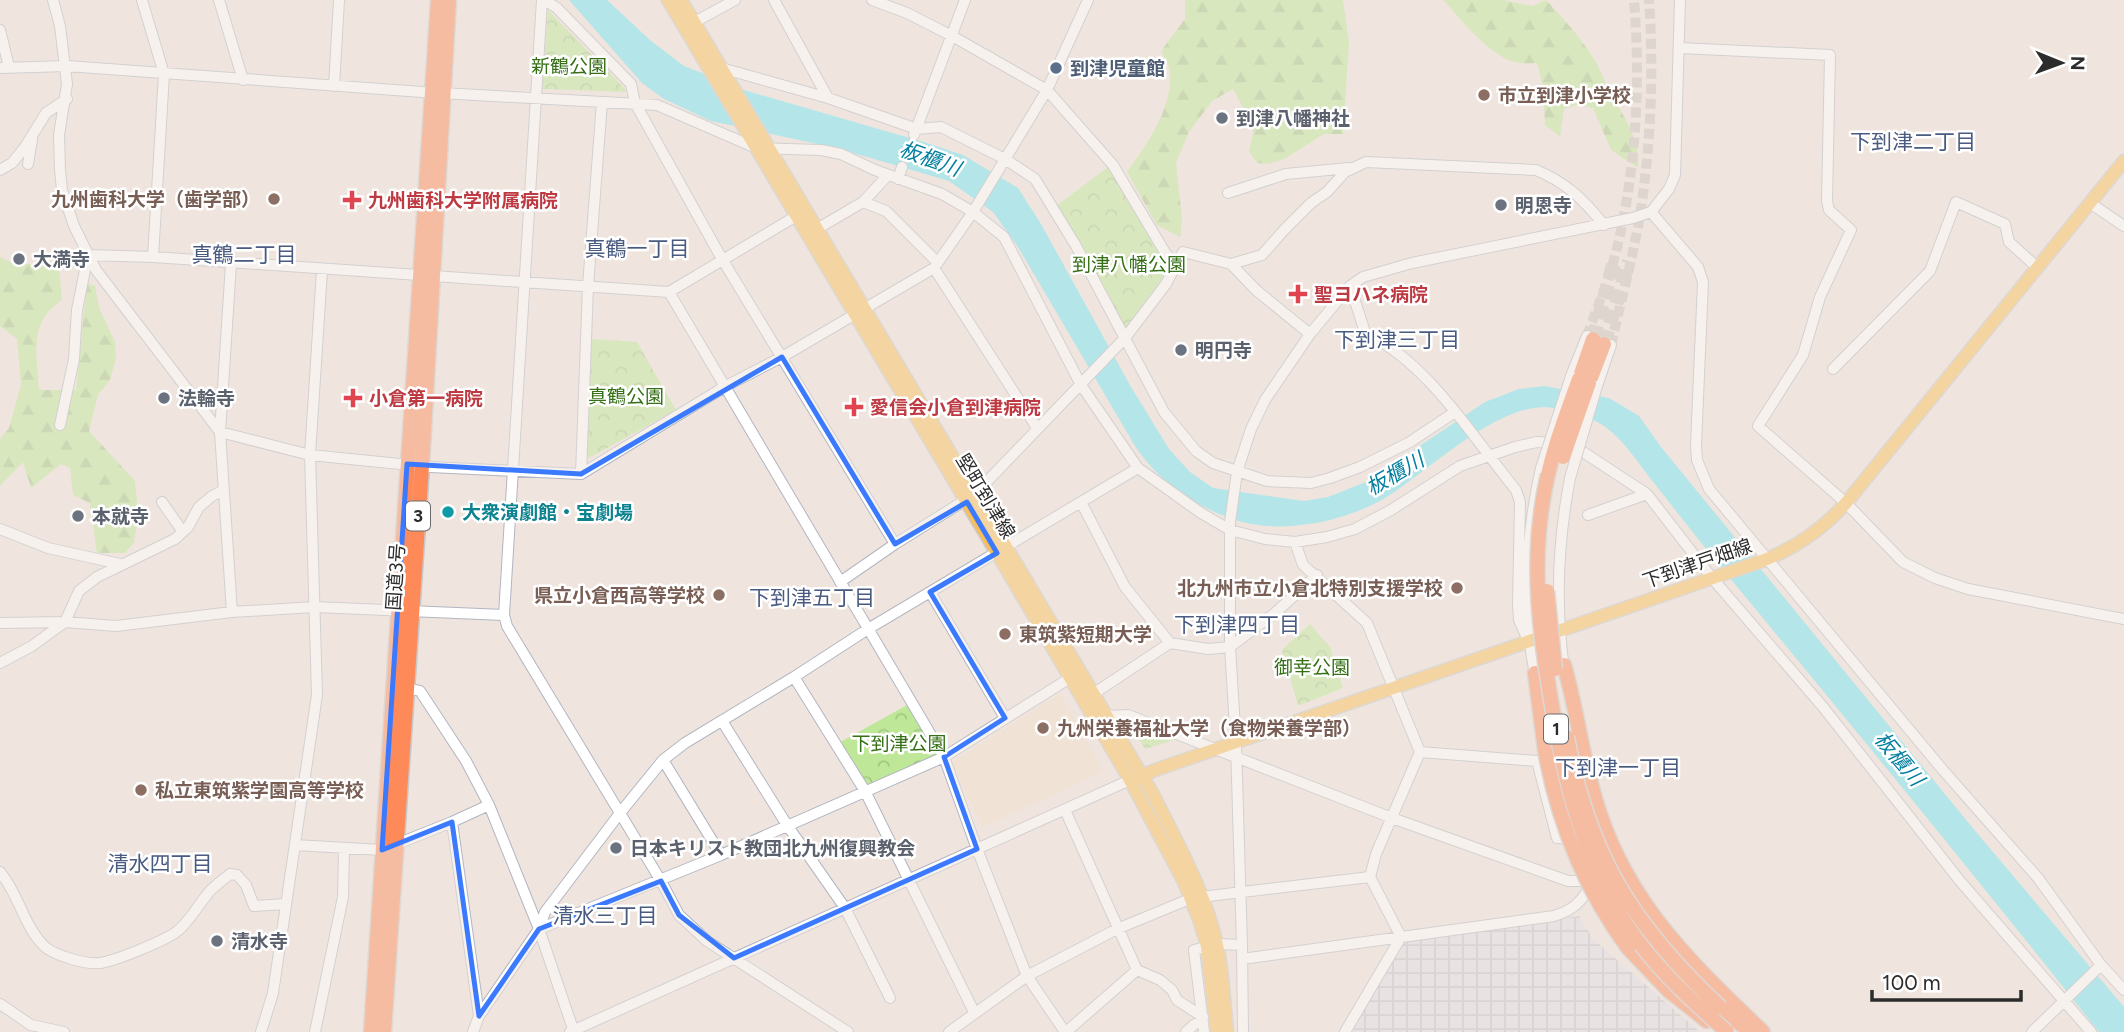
<svg xmlns="http://www.w3.org/2000/svg" width="2124" height="1032" font-family="Figtree,'Noto Sans JP',sans-serif">
  <defs>
    <pattern id="industrial-grid" width="8" height="8" patternUnits="userSpaceOnUse" patternTransform="scale(1.75)"><rect width="8" height="8" fill="#e0dfe7"/><path d="M0 4h8M4 0v8" fill="none" stroke="#c0c0c6"/></pattern>
    <pattern id="forest-firs" width="22" height="20" patternUnits="userSpaceOnUse" patternTransform="scale(1.75)"><rect width="22" height="20" fill="#bee898"/><path d="M5 1l3.5 6h-7zM16 11l3.5 6h-7z" fill="#a3c783"/></pattern>
    <pattern id="park-crowns" width="20" height="18" patternUnits="userSpaceOnUse" patternTransform="scale(1.75)"><rect width="20" height="18" fill="#bee898"/><path d="M2 6a3 3 0 1 1 6 0M12 15a3 3 0 1 1 6 0" fill="none" stroke="#a3c783"/></pattern>
  </defs>
  <rect width="100%" height="100%" fill="#efe5de"/>
  <!-- industrial -->
  <path fill="url(#industrial-grid)" d="M1579,916L1593,939L1700,1032H1352L1403,942Z"/>
  <!-- education -->
  <path fill="#f1e0cd" d="M1061,693L1103,772L982,828L952,762Z"/>
  <!-- forest -->
  <path fill="url(#forest-firs)" d="M1185,0H1343L1349,43L1343,134H1324L1286,158L1269,164L1257,163L1249,151L1254,128L1233,89L1212,101L1189,132L1176,163L1182,219L1180,237L1157,225L1127,172C1147,144 1173,109 1170,71C1169,65 1164,57 1161,51L1185,19Z
    M1443,0H1503L1532,6L1546,0C1565,20 1583,40 1597,64C1602,73 1605,84 1611,94C1624,117 1641,140 1638,168L1611,150L1593,108L1577,105L1564,109L1560,137L1545,125L1543,86L1537,63C1530,63 1521,64 1515,62C1489,56 1461,19 1443,0Z
    M0,257L12,263L59,266L62,300C28,323 37,353 39,390H76L87,283L95,286L99,308L115,342L116,358L110,380L98,395L89,431L135,481L138,514L134,543L125,553H97L90,503L73,495L70,468L61,464L31,488L23,462L0,486V439L9,428L21,385L17,339L0,326Z"/>
  <!-- park -->
  <path fill="url(#park-crowns)" d="M548,10L625,89L626,92L542,89Z
    M1108,167L1169,265L1168,270L1127,328L1120,324L1056,206Z
    M592,339L637,342L676,410L589,458L584,454Z
    M1310,624L1330,647L1343,688L1298,706L1282,650Z
    M909,704L941,756L861,790L835,745Z
    M1133,722L1177,739L1145,749L1130,724Z"/>
  <!-- water -->
  <path fill="#6be5f6" d="M569,0H607L651,41L684,66L747,91L927,143L963,155L1018,188L1041,224L1131,387L1169,449L1190,472L1213,488L1304,501L1328,497L1366,482L1485,402L1519,389L1544,386L1609,398L1639,416L1661,447L1976,832L2124,1007V1032H2099C1976,877 1850,723 1724,571C1700,542 1677,512 1654,483C1638,463 1623,438 1601,424C1590,417 1571,413 1558,409C1503,394 1425,476 1380,501C1336,524 1274,536 1227,517C1188,502 1159,481 1135,446L1018,247L993,212L949,181L840,149L711,121L664,99L642,83Z"/>
  <g fill="none" stroke-linecap="round" stroke-linejoin="round">
    <!-- minor-tunnel -->
    <path stroke="#c8c0ba" stroke-width="10" stroke-dasharray="10 5" stroke-linecap="butt" d="M1587,336C1596,310 1608,283 1615,256C1636,174 1641,84 1634,0
      M1611,345C1621,300 1634,254 1641,209C1651,140 1654,69 1649,0"/>
    <!-- highway-tunnel -->
    <path stroke="#c8c0ba" stroke-width="14" stroke-dasharray="14 7" stroke-linecap="butt" d="M1593,339L1615,258
      M1604,344L1629,261"/>
    <!-- minor casing -->
    <g stroke="#b2b6c1" stroke-width="12">
      <path id="minor" d="M53,0L60,26L67,84L59,135L60,170L62,190L74,226L96,270L220,432L310,455L430,467L581,474L726,386L782,357L934,268L973,212L1047,90L1088,0
        M142,0L164,74L153,257
        M219,0L243,80
        M542,0L504,615L507,626L661,881L679,915L707,941L848,1032
        M544,0L557,8L631,84L635,103L722,259L895,544
        M774,0L828,98
        M872,0L907,13L952,36L1047,90L1113,165L1166,254L1176,266
        M689,25L735,0
        M0,30L9,67
        M1680,48L1830,55L1827,201L1829,210L1851,230L1820,297L1803,355L1758,426L1846,503L1903,562L1935,578L1968,589L2124,619
        M0,68L67,66L422,92L657,105L756,148L821,150L841,154L875,170L942,194L973,212L1004,237L1081,385L1138,468L1201,513L1230,530L1265,539L1295,542L1327,537L1355,529L1391,510L1460,466L1515,447L1537,442L1555,443
        M718,69L721,68L828,98L917,129L941,127L1005,159L1035,179L1076,246L1164,412L1196,451L1213,463L1267,481L1311,483L1330,478L1360,467L1410,442L1455,412
        M334,86L339,0
        M914,135L965,0
        M28,164L32,140
        M0,170L12,163L25,147L46,113L67,99
        M888,175L863,202L886,211L938,263
        M898,179L902,167
        M1228,193L1286,174L1349,168
        M2090,203L2124,226
        M1651,212L1698,267L1703,282L1696,445L1697,460L1709,489L1942,769L2038,878L2101,965L2124,990
        M817,229L863,202
        M88,255L153,257L669,292L798,215
        M231,264L220,432L232,612
        M1231,264L1256,290L1310,334
        M934,268L1037,428
        M1350,286L1365,332C1432,367 1470,434 1516,490L1520,502L1518,604L1519,620L1527,638
        M669,292L944,757L977,849L1027,976L1065,1032
        M1833,369L1930,271L1956,202L2005,224L2009,242L2038,268
        M1571,376L1587,336
        M1597,386L1611,345
        M60,425L74,359L77,310L88,255
        M1572,448L1583,452L1647,494L1712,578L1823,707L1960,881L2091,1032
        M581,474L588,286L602,102
        M162,502L183,532
        M1081,502L1125,587L1170,643
        M1588,515L1647,494
        M0,529L48,548L120,564
        M1295,542L1303,565L1367,623L1420,752L1376,854L1370,877L1401,937
        M840,582L895,544L975,494L1125,338L1166,284L1183,252L1231,264L1262,255L1284,230L1311,203L1327,192L1345,172L1366,162L1536,170C1567,183 1583,199 1604,225
        M930,592L1005,718
        M0,623L65,622L116,626L232,612L314,607L504,615
        M0,663L32,646L65,622L79,591L97,577L175,539L188,527L199,507L212,496L222,491
        M1564,669C1555,605 1558,541 1570,478
        M794,677L865,791L974,1012
        M1536,679C1521,611 1526,535 1541,468
        M407,688L420,691L466,761L489,805L539,929
        M1093,694L1170,643L1208,649L1230,647L1275,613L1317,575
        M1107,716L1128,715L1392,818L1568,881H1593
        M722,721L787,825L845,908L890,998
        M1549,738L1562,792L1578,845
        M1420,752L1537,761L1557,838L1573,839
        M663,760L721,855
        M1065,810L1137,970L1160,980L1172,990L1177,1000L1203,1017
        M452,822L479,1016
        M295,845L382,850L452,822L489,805
        M0,872C19,894 23,925 44,946C53,955 87,965 100,963C115,961 161,942 175,933C188,924 196,908 206,896C212,887 222,881 230,874L237,875L246,885L254,906L286,904
        M539,929L545,912L620,813L663,760L685,743L794,677L868,629L1138,468
        M539,929L721,855L944,757L1070,678
        M1242,945L1236,744L1230,647V522L1237,472L1251,429L1265,400L1310,334L1350,286L1363,277L1412,263L1633,218L1651,212L1669,189L1675,175L1680,0
        M1242,959L1554,916C1573,910 1582,902 1591,884
        M0,1004L31,1025L64,1032
        M261,1032L273,993L317,695L310,455L322,270
        M315,1032L343,897L344,849
        M473,1032L479,1016L539,929L574,1032
        M570,1032L1130,780
        M949,1032L1027,976L1117,929L1192,898L1370,877
        M1066,1032L1137,970
        M1186,1032L1195,1024L1203,1022
        M1204,1032L1194,950L1217,944L1242,945L1243,1032
        M1345,1032L1401,937
        M2032,1032L2101,965"/>
    </g>
    <!-- major casing -->
    <g stroke="#c8c8c8" stroke-width="15">
      <path id="major" d="M668,0L997,553L1130,780L1184,882L1200,922L1207,946L1217,1032
        M681,0L1153,794C1177,843 1205,891 1217,945C1223,973 1224,1003 1227,1032
        M1130,780L1158,769L1762,561C1796,548 1822,530 1846,503L2124,161"/>
    </g>
    <!-- highway casing -->
    <g stroke="#c8c8c8" stroke-width="17">
      <path id="highway" d="M1579,379L1593,339
        M1589,383L1604,344
        M1564,665C1578,713 1583,764 1599,811C1630,906 1693,965 1763,1032
        M1535,673L1545,750
        M1628,948L1668,990L1707,1021
        M1721,1008L1750,1032
        M371,1032L438,0
        M384,1032L422,466L449,0"/>
    </g>
    <!-- minor -->
    <use href="#minor" stroke="#fff" stroke-width="10"/>
    <!-- major -->
    <use href="#major" stroke="#fabe58" stroke-width="12"/>
    <!-- highway -->
    <use href="#highway" stroke="#ff8a59" stroke-width="14"/>
    <!-- minor-bridge casing -->
    <g stroke="#b2b6c1" stroke-width="12" stroke-linecap="butt">
      <path id="minor-bridge" d="M1541,468L1571,376
        M1570,478L1597,386"/>
    </g>
    <!-- highway-bridge casing -->
    <g stroke="#c8c8c8" stroke-width="17" stroke-linecap="butt">
      <path id="highway-bridge" d="M1579,379C1564,420 1548,462 1542,506C1532,572 1540,635 1551,700C1564,779 1582,856 1626,924C1653,966 1690,999 1727,1032
        M1563,457L1589,383
        M1547,591L1555,669
        M1567,737C1589,856 1633,926 1721,1008
        M1545,750C1558,823 1584,888 1628,948"/>
    </g>
    <!-- minor-bridge -->
    <use href="#minor-bridge" stroke="#fff" stroke-width="10"/>
    <!-- highway-bridge -->
    <use href="#highway-bridge" stroke="#ff8a59" stroke-width="14"/>
  </g>
  <!-- marked area -->
  <path d="M0 0H2124V1032H0ZM782,357L895,544L967,502L997,553L930,592L1005,718L944,757L977,849L734,958L679,915L661,881L539,929L479,1016L452,822L382,850L407,464L581,474Z" fill="#efe5de" fill-opacity=".55" fill-rule="evenodd"/>
  <path fill="none" stroke="#3b7aff" stroke-width="5" stroke-linejoin="round" d="M782,357L895,544L967,502L997,553L930,592L1005,718L944,757L977,849L734,958L679,915L661,881L539,929L479,1016L452,822L382,850L407,464L581,474Z"/>
  <!-- markers -->
  <circle fill="#5c6f8a" stroke="#fff" stroke-width="2.5" cx="1056" cy="68" r="7"/>
  <g fill="#8d6e63" stroke="#fff" stroke-width="2.5">
    <circle cx="1484" cy="95" r="7"/>
    <circle cx="274" cy="199" r="7"/>
    <circle cx="1457" cy="588" r="7"/>
    <circle cx="719" cy="595" r="7"/>
    <circle cx="1005" cy="634" r="7"/>
    <circle cx="1043" cy="728" r="7"/>
    <circle cx="141" cy="790" r="7"/>
  </g>
  <g fill="#6b7280" stroke="#fff" stroke-width="2.5">
    <circle cx="1222" cy="118" r="7"/>
    <circle cx="1501" cy="205" r="7"/>
    <circle cx="19" cy="259" r="7"/>
    <circle cx="1181" cy="350" r="7"/>
    <circle cx="164" cy="398" r="7"/>
    <circle cx="78" cy="516" r="7"/>
    <circle cx="616" cy="848" r="7"/>
    <circle cx="217" cy="941" r="7"/>
  </g>
  <g fill="#e0444e" stroke="#fff" stroke-width="2.5">
    <path d="M348.5 189.5h7v7h7v7h-7v7h-7v-7h-7v-7h7z"/>
    <path d="M1294.5 283.5h7v7h7v7h-7v7h-7v-7h-7v-7h7z"/>
    <path d="M349.5 387.5h7v7h7v7h-7v7h-7v-7h-7v-7h7z"/>
    <path d="M850.5 396.5h7v7h7v7h-7v7h-7v-7h-7v-7h7z"/>
  </g>
  <circle fill="#0f9aa8" stroke="#fff" stroke-width="2.5" cx="448" cy="512" r="7"/>
  <g text-anchor="middle" stroke-width="5" stroke-linejoin="round" paint-order="stroke">
    <!-- shield labels -->
    <g fill="#fff" stroke="#6b6b6b" stroke-width="2">
      <rect x="406" y="501.5" width="24" height="29" rx="5"/>
      <rect x="1544" y="714.5" width="24" height="29" rx="5"/>
    </g>
    <g font-size="18" font-weight="bold" fill="#2c2c2c">
      <text x="418" y="522">3</text>
      <text x="1556" y="735">1</text>
    </g>
    <!-- park labels -->
    <g font-size="19" fill="#357016" stroke="#fff">
      <text x="569" y="73">新鶴公園</text>
      <text x="1129" y="271">到津八幡公園</text>
      <text x="626" y="403">真鶴公園</text>
      <text x="1312" y="674">御幸公園</text>
      <text x="899" y="750">下到津公園</text>
    </g>
    <!-- service labels -->
    <g font-size="19" font-weight="bold" fill="#4e5e75" stroke="#fff" text-anchor="start">
      <text x="1070" y="75">到津児童館</text>
    </g>
    <!-- education labels -->
    <g font-size="19" font-weight="bold" fill="#785e54" stroke="#fff" text-anchor="start">
      <text x="1498" y="102">市立到津小学校</text>
      <text x="260" y="206" text-anchor="end">九州歯科大学（歯学部）</text>
      <text x="1443" y="595" text-anchor="end">北九州市立小倉北特別支援学校</text>
      <text x="705" y="602" text-anchor="end">県立小倉西高等学校</text>
      <text x="1019" y="641">東筑紫短期大学</text>
      <text x="1057" y="735">九州栄養福祉大学（食物栄養学部）</text>
      <text x="155" y="797">私立東筑紫学園高等学校</text>
    </g>
    <!-- worship labels -->
    <g font-size="19" font-weight="bold" fill="#5b616d" stroke="#fff" text-anchor="start">
      <text x="1236" y="125">到津八幡神社</text>
      <text x="1515" y="212">明恩寺</text>
      <text x="33" y="266">大満寺</text>
      <text x="1195" y="357">明円寺</text>
      <text x="178" y="405">法輪寺</text>
      <text x="92" y="523">本就寺</text>
      <text x="630" y="855">日本キリスト教団北九州復興教会</text>
      <text x="231" y="948">清水寺</text>
    </g>
    <!-- health labels -->
    <g font-size="19" font-weight="bold" fill="#be3a42" stroke="#fff" text-anchor="start">
      <text x="368" y="207">九州歯科大学附属病院</text>
      <text x="1314" y="301">聖ヨハネ病院</text>
      <text x="369" y="405">小倉第一病院</text>
      <text x="870" y="414">愛信会小倉到津病院</text>
    </g>
    <!-- street labels -->
    <g font-size="19" fill="#2c2c2c" stroke="#fff">
      <text transform="translate(986 496) rotate(59)" y="7">堅町到津線</text>
      <text transform="translate(1697 563) rotate(-19)" y="7">下到津戸畑線</text>
      <text transform="translate(395 577) rotate(-86)" y="7">国道3号</text>
    </g>
    <!-- culture labels -->
    <g font-size="19" font-weight="bold" fill="#0d838f" stroke="#fff" text-anchor="start">
      <text x="462" y="519">大衆演劇館・宝劇場</text>
    </g>
    <!-- neighbourhood labels -->
    <g font-size="21" fill="#495b81" stroke="#fff">
      <text x="1913" y="149">下到津二丁目</text>
      <text x="637" y="256">真鶴一丁目</text>
      <text x="244" y="262">真鶴二丁目</text>
      <text x="1397" y="347">下到津三丁目</text>
      <text x="812" y="605">下到津五丁目</text>
      <text x="1237" y="632">下到津四丁目</text>
      <text x="1618" y="775">下到津一丁目</text>
      <text x="160" y="871">清水四丁目</text>
      <text x="605" y="923">清水三丁目</text>
    </g>
    <!-- water labels -->
    <g font-size="21" font-style="italic" fill="#0680a0" stroke="#fff">
      <text transform="translate(930 159) rotate(20)" y="7">板櫃川</text>
      <text transform="translate(1395 474) rotate(-30)" y="7">板櫃川</text>
      <text transform="translate(1899 759) rotate(50)" y="7">板櫃川</text>
    </g>
  </g>
  <!-- north arrow -->
  <g transform="translate(2061 63) rotate(91)" stroke="#ffffff" stroke-width="5" paint-order="stroke">
  <path d="M0-5L12 26L0 18L-12 26Z" fill="#2c2c2c"/>
  <text y="-10" font-size="19" font-weight="bold" text-anchor="middle" fill="#2c2c2c">N</text>
  </g>
  <!-- scale -->
  <path d="M1872 990v10h149v-10" fill="none" stroke="#2c2c2c" stroke-width="3.5"/>
  <text x="1882" y="990" font-size="21" fill="#2c2c2c" stroke="#ffffff" stroke-width="5" paint-order="stroke">100 m</text>
</svg>
